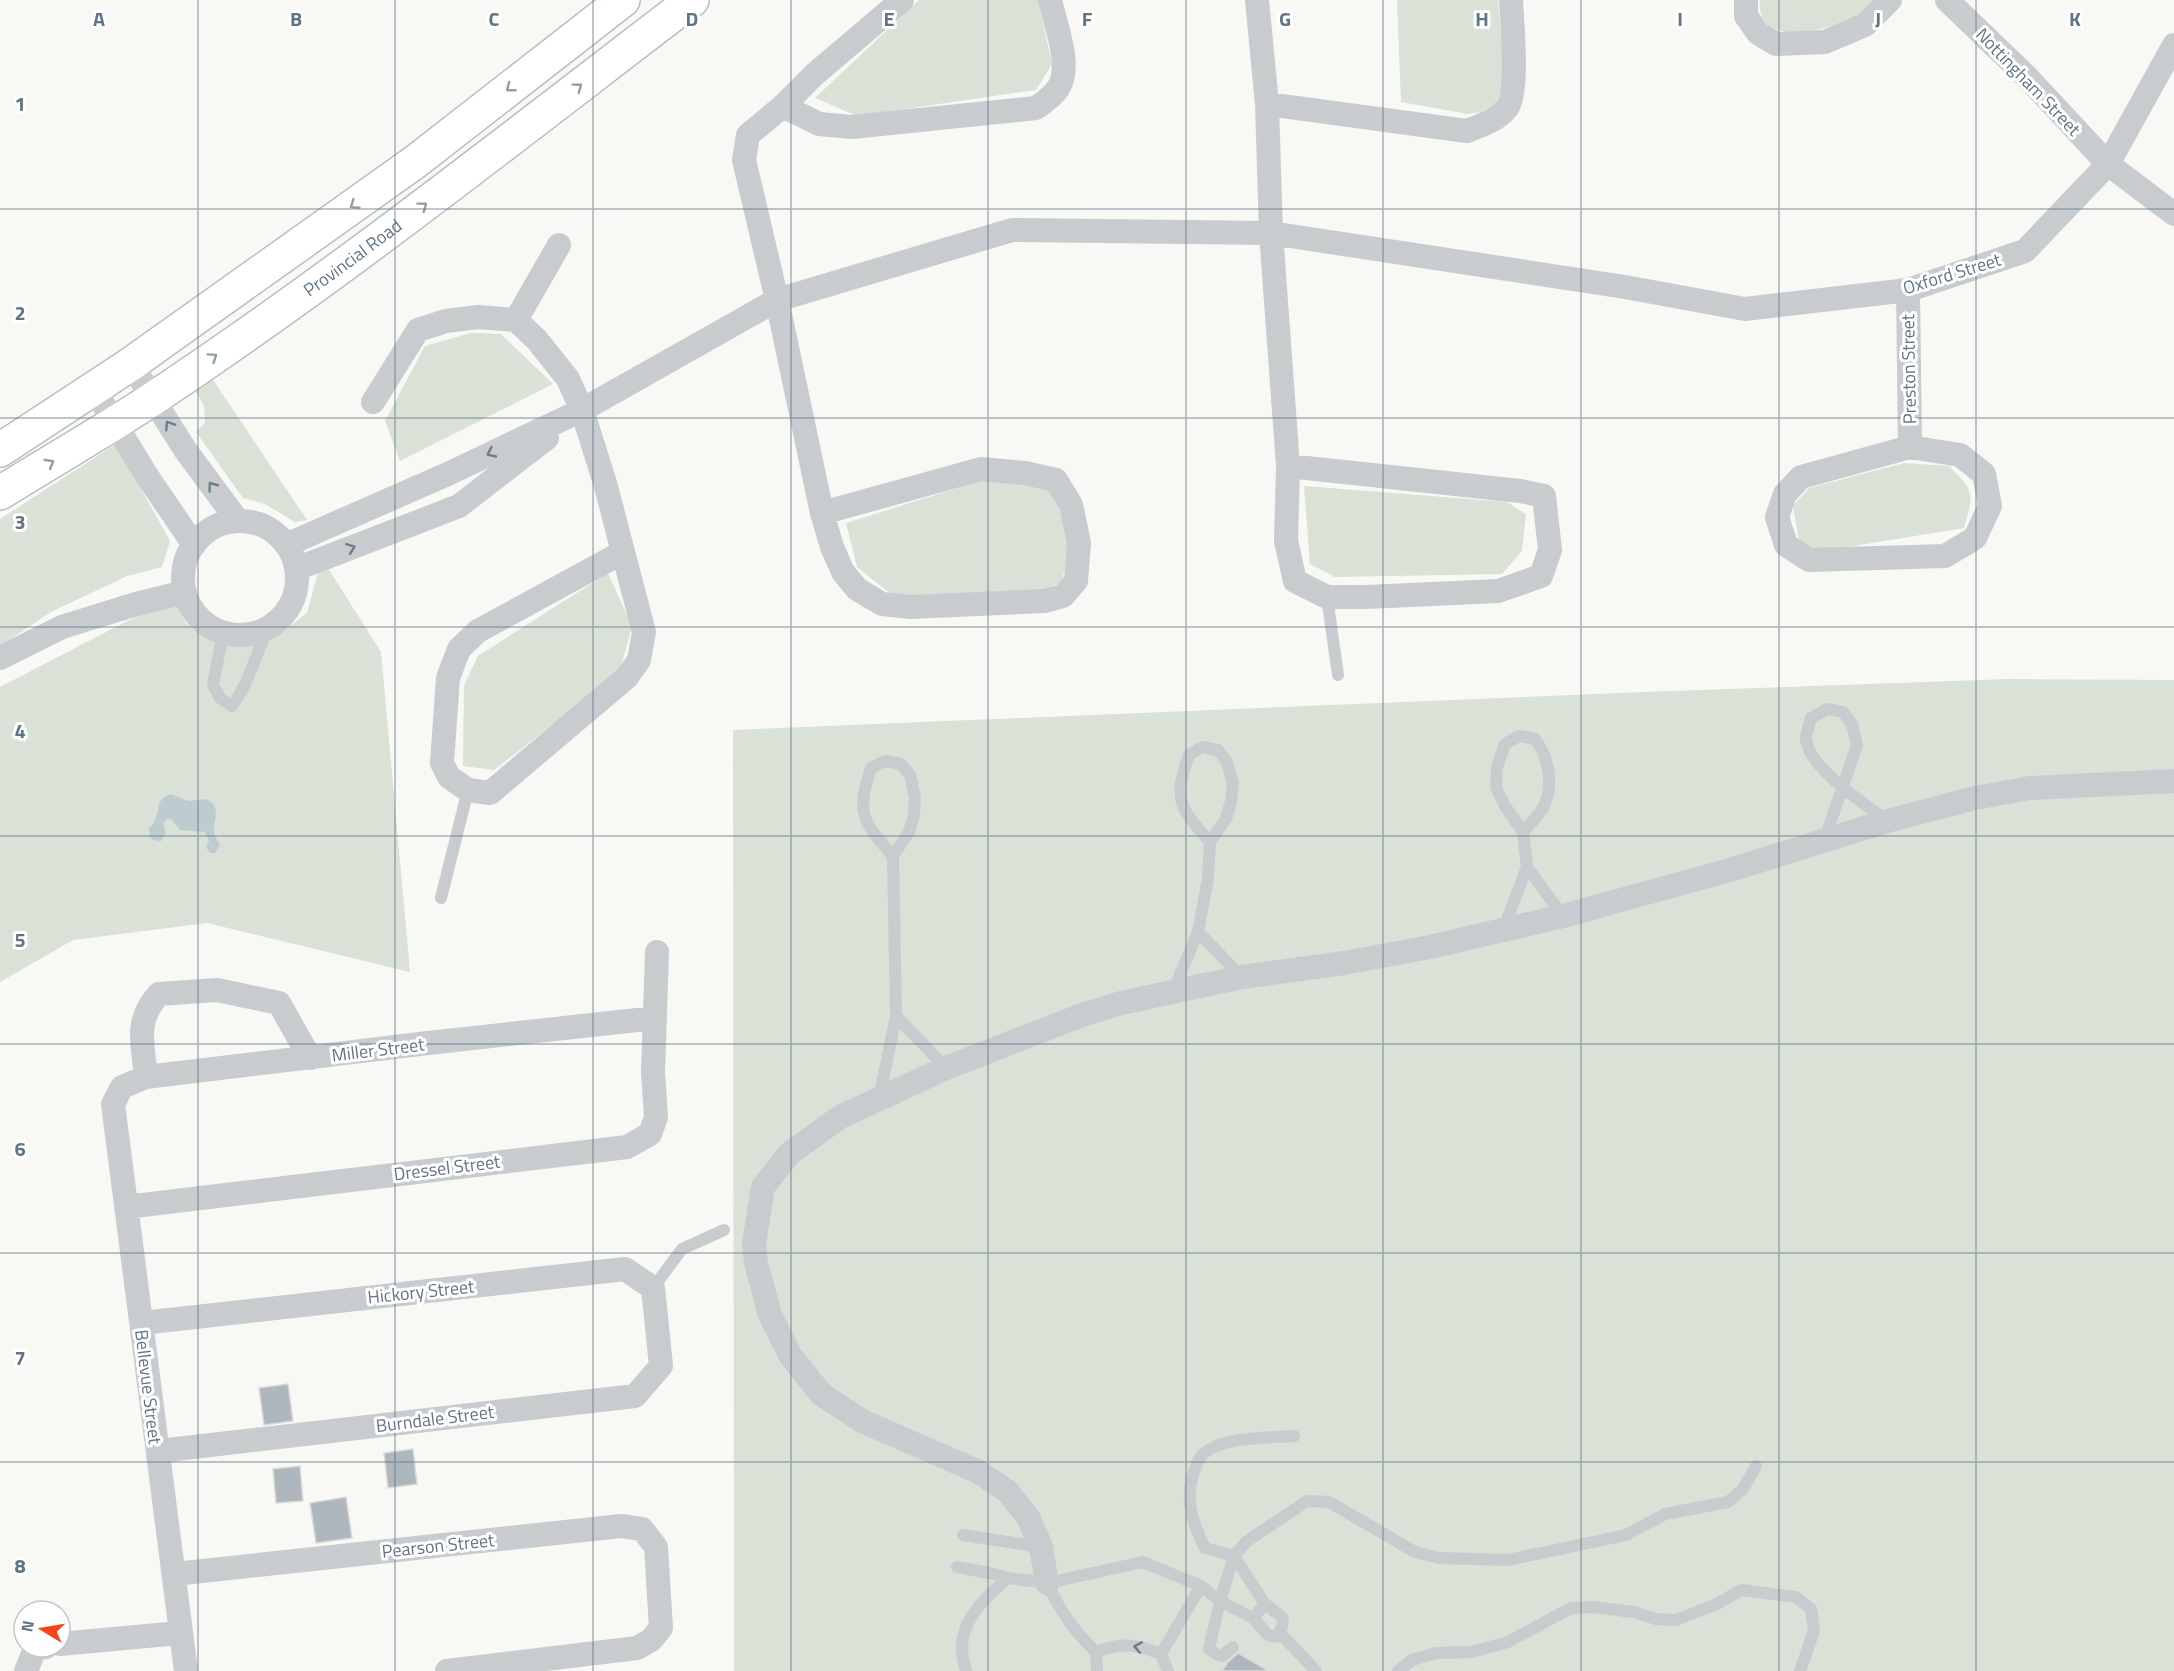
<svg xmlns="http://www.w3.org/2000/svg" width="2174" height="1671" font-family="'Titillium Web',sans-serif">
  <rect width="100%" height="100%" fill="#f8f8f5"/>
  <!-- green -->
  <path fill="#dae1d6" d="M919,0H1038L1052,64L1036,90L857,116L815,98Z
    M1397,0H1498L1505,81L1496,104L1481,112L1468,114L1401,102Z
    M1760,0H1876C1872,4 1868,10 1863,14C1857,18 1848,20 1841,23C1814,32 1756,46 1760,0Z
    M471,333L501,334L553,384L400,461L385,421L425,346Z
    M211,377L307,520L295,522L265,504L243,498L196,432L205,422L204,406L195,390Z
    M116,444L170,541L162,567L127,576L51,612L0,646V519Z
    M1904,463L1949,466C1975,492 1974,493 1964,528L1817,552L1799,541L1793,506L1809,488Z
    M983,480L1048,486L1073,538L1062,580L1043,595H892L857,567L846,523Z
    M1304,486L1507,502L1526,514L1522,551L1502,574L1335,577L1310,564Z
    M326,565L381,652L410,972L207,923L73,940L0,982V687L137,616L177,605L186,623L205,636L235,642L270,641L307,613L318,572Z
    M608,573L632,627L619,673L494,770L463,766L464,685L478,656Z
    M2009,679L2174,680V1671H734L733,730L1644,692Z"/>
  <!-- water -->
  <path fill="#becbcf" d="M171,794L188,801L206,799C222,807 214,816 214,831C214,836 218,840 220,845L215,853H210L206,847L209,841L205,832L180,830L171,819H167L163,823L166,833L161,841L153,840L150,837L149,829C151,826 154,823 155,820C160,808 156,799 171,794Z"/>
  <!-- building -->
  <path fill="#aeb7bd" stroke="#dadad8" stroke-width="1.5" d="M288,1384L293,1421L264,1425L259,1388Z
    M413,1449L417,1484L388,1488L384,1453Z
    M300,1466L303,1501L276,1503L273,1469Z
    M346,1497L352,1538L316,1543L310,1503Z
    M1238,1653L1269,1671H1222L1228,1662Z"/>
  <g fill="none" stroke-linecap="round" stroke-linejoin="round">
    <!-- secondary casing -->
    <g stroke="#b7bec2" stroke-width="36">
      <g id="secondary">
        <path d="M0,450L131,364L415,162L623,0"/>
        <path id="s1" d="M0,493C50,462 102,432 151,400C338,276 514,136 692,0"/>
      </g>
    </g>
    <!-- lane -->
    <path stroke="#c8cccf" stroke-width="12" d="M1327,597L1338,675
      M223,633L213,685L220,698L232,706C249,683 256,654 268,628
      M1824,841L1857,745L1852,724L1843,712L1827,709L1811,718C1810,724 1805,734 1806,740C1810,769 1864,803 1887,821
      M893,856C862,821 856,814 871,768L885,761L901,764L910,775L915,797L914,815L909,832L893,856L896,1016
      M1527,867L1563,916
      M441,898L468,790
      M1503,930L1527,867L1523,832L1505,806L1496,787L1497,767L1505,744L1519,736L1535,739C1549,758 1554,784 1544,806C1540,815 1529,824 1523,832
      M1198,932L1242,977
      M1173,991L1198,932L1208,878L1210,842L1226,819L1231,801L1233,783L1227,762L1218,750L1202,747L1189,755C1173,800 1179,807 1210,842
      M879,1099L896,1016L946,1068
      M653,1288L682,1249L724,1230
      M963,1535L1041,1547
      M957,1567L990,1573L1008,1578
      M1047,1583C1061,1612 1073,1630 1096,1652L1097,1671
      M1253,1618L1265,1604L1234,1556L1205,1548C1191,1520 1183,1494 1197,1464C1199,1460 1201,1455 1204,1453C1227,1436 1268,1438 1294,1436
      M1280,1633L1316,1671
      M1233,1647L1222,1656L1218,1655L1209,1649L1220,1601L1234,1556L1247,1541L1307,1501L1329,1502L1415,1552L1440,1558L1508,1560L1626,1535L1665,1514L1728,1502L1743,1489L1756,1466
      M1096,1652C1121,1642 1136,1644 1161,1654L1168,1671
      M1161,1654L1201,1586
      M966,1671C964,1664 962,1655 962,1648C962,1618 987,1596 1008,1578L1047,1583L1143,1562L1201,1586L1220,1601L1253,1618L1268,1635L1275,1637C1282,1631 1284,1625 1282,1617L1265,1604
      M1398,1671L1412,1660L1436,1653L1472,1652L1508,1642L1571,1608L1594,1607L1634,1612L1656,1619L1676,1620L1717,1604L1741,1590L1796,1597L1811,1609L1814,1631L1800,1671"/>
    <!-- street -->
    <path stroke="#c8cccf" stroke-width="24" d="M1257,0L1267,104L1271,233L1288,466L1286,541L1295,581L1327,597H1366L1498,591L1541,576L1550,550L1544,496L1520,491L1288,466
      M1746,0V16L1758,33L1776,44L1825,42L1865,25L1890,0
      M1947,0L2026,76L2108,164L2174,214
      M1267,104L1467,131C1481,125 1497,121 1507,108C1519,92 1512,22 1511,0
      M783,106L819,124L852,127L1036,108C1044,102 1055,95 1060,85C1071,63 1055,23 1050,0
      M1908,290L1910,447
      M516,320L559,245
      M131,364L186,451L238,521
      M94,389L147,476L194,545
      M373,402L418,330L446,321L478,317L516,320L537,340L568,379L582,410L605,483L644,632L639,660L627,677L490,793L468,790L449,777L442,763L448,678L459,649L478,631L623,552
      M1910,447L1960,455L1984,474L1990,506L1975,538L1945,556L1809,560L1786,545L1777,517L1785,494L1801,477Z
      M822,513L981,469L1025,473L1056,480L1071,505L1079,543L1076,581L1063,596L1045,601L911,607L882,604L857,589L843,572L832,547L822,513L777,300L744,160L748,135L783,106L815,74L902,0
      M183 578a57 57 0 1 1 114 0a57 57 0 1 1-114 0Z
      M286,545L450,473L582,410L777,300L1012,230L1271,233L1625,287L1745,309L1908,290L2025,251L2108,164L2174,45
      M296,569L459,506L547,438
      M0,658L62,627L136,604L185,592
      M146,1077C143,1044 134,1021 159,994L217,990L279,1003L310,1058
      M113,1104L186,1671
      M113,1104L122,1087L146,1077L428,1043L655,1018
      M126,1207L627,1147L650,1134L656,1117L653,1073L657,952
      M142,1323L625,1269L653,1288L661,1366L635,1396L159,1451
      M174,1574L621,1526L642,1529L656,1547L661,1628L651,1640L637,1648L447,1671
      M1047,1583L1041,1547L1028,1517L1007,1491L979,1472L862,1421L821,1394L790,1355L770,1315L756,1263L754,1244L763,1187L789,1154L840,1117L946,1068L1082,1015L1121,1003L1242,977L1344,963L1430,947L1563,916L1730,870L1887,821L1975,798L2030,788L2174,781
      M60,1644L179,1633
      M26,1671L35,1649L46,1647"/>
    <!-- secondary -->
    <use href="#secondary" stroke="#fff" stroke-width="33"/>
  </g>
  <!-- one-way arrows -->
  <defs><path id="oneway-chevron" d="M-2-3.5L2.5 0L-2 3.5" fill="none" stroke-width="1.6" stroke-linecap="round" stroke-linejoin="round" transform="scale(1.5)"/></defs>
  <g stroke="#909ea8">
    <use href="#oneway-chevron" transform="translate(578 87) rotate(-37)"/>
    <use href="#oneway-chevron" transform="translate(510 88) rotate(142)"/>
    <use href="#oneway-chevron" transform="translate(354 205) rotate(145)"/>
    <use href="#oneway-chevron" transform="translate(423 206) rotate(-37)"/>
    <use href="#oneway-chevron" transform="translate(213 357) rotate(-35)"/>
    <use href="#oneway-chevron" transform="translate(50 463) rotate(-31)"/>
  </g>
  <g stroke="#6a7e8b">
    <use href="#oneway-chevron" transform="translate(169 425) rotate(-123)"/>
    <use href="#oneway-chevron" transform="translate(491 453) rotate(155)"/>
    <use href="#oneway-chevron" transform="translate(212 486) rotate(-127)"/>
    <use href="#oneway-chevron" transform="translate(351 548) rotate(-21)"/>
    <use href="#oneway-chevron" transform="translate(1138 1647) rotate(-170)"/>
  </g>
  <!-- grid -->
  <path fill="none" stroke="#607583" stroke-width="1.5" stroke-opacity="0.55" d="M198,0V1671M395,0V1671M593,0V1671M791,0V1671M988,0V1671M1186,0V1671M1383,0V1671M1581,0V1671M1779,0V1671M1976,0V1671M0,209H2174M0,418H2174M0,627H2174M0,836H2174M0,1044H2174M0,1253H2174M0,1462H2174"/>
  <g text-anchor="middle" stroke-width="6" stroke-linejoin="round" paint-order="stroke">
    <!-- street labels -->
    <g font-size="18" fill="#607583" stroke="#fff">
      <text transform="translate(2028 82) rotate(46)" y="6">Nottingham Street</text>
      <text dy="6" stroke="none"><textPath href="#s1" startOffset="424">Provincial Road</textPath></text>
      <text transform="translate(1952 274) rotate(-17)" y="6">Oxford Street</text>
      <text transform="translate(1909 369) rotate(-91)" y="6">Preston Street</text>
      <text transform="translate(378 1050) rotate(-7)" y="6">Miller Street</text>
      <text transform="translate(447 1168) rotate(-7)" y="6">Dressel Street</text>
      <text transform="translate(421 1292) rotate(-6)" y="6">Hickory Street</text>
      <text transform="translate(148 1387) rotate(83)" y="6">Bellevue Street</text>
      <text transform="translate(435 1419) rotate(-7)" y="6">Burndale Street</text>
      <text transform="translate(438 1546) rotate(-6)" y="6">Pearson Street</text>
    </g>
  </g>
  <g font-size="20" text-anchor="middle" font-weight="bold" fill="#607583" stroke="#fff" stroke-width="6" stroke-linejoin="round" paint-order="stroke">
    <text x="99" y="26">A</text>
    <text x="296" y="26">B</text>
    <text x="494" y="26">C</text>
    <text x="692" y="26">D</text>
    <text x="889" y="26">E</text>
    <text x="1087" y="26">F</text>
    <text x="1285" y="26">G</text>
    <text x="1482" y="26">H</text>
    <text x="1680" y="26">I</text>
    <text x="1878" y="26">J</text>
    <text x="2075" y="26">K</text>
    <text x="20" y="111">1</text>
    <text x="20" y="320">2</text>
    <text x="20" y="529">3</text>
    <text x="20" y="738">4</text>
    <text x="20" y="947">5</text>
    <text x="20" y="1156">6</text>
    <text x="20" y="1365">7</text>
    <text x="20" y="1573">8</text>
  </g>
  <!-- north arrow -->
  <g transform="translate(42 1629) rotate(281)"><circle r="28" fill="#ffffff" stroke="#bfc8cd" stroke-width="1.5"/>
  <path d="M0-4.5L10 22L0 15L-10 22Z" fill="#f4441a"/>
  <text y="-9" font-size="16" font-weight="bold" text-anchor="middle" fill="#607583">N</text>
  </g>
</svg>
